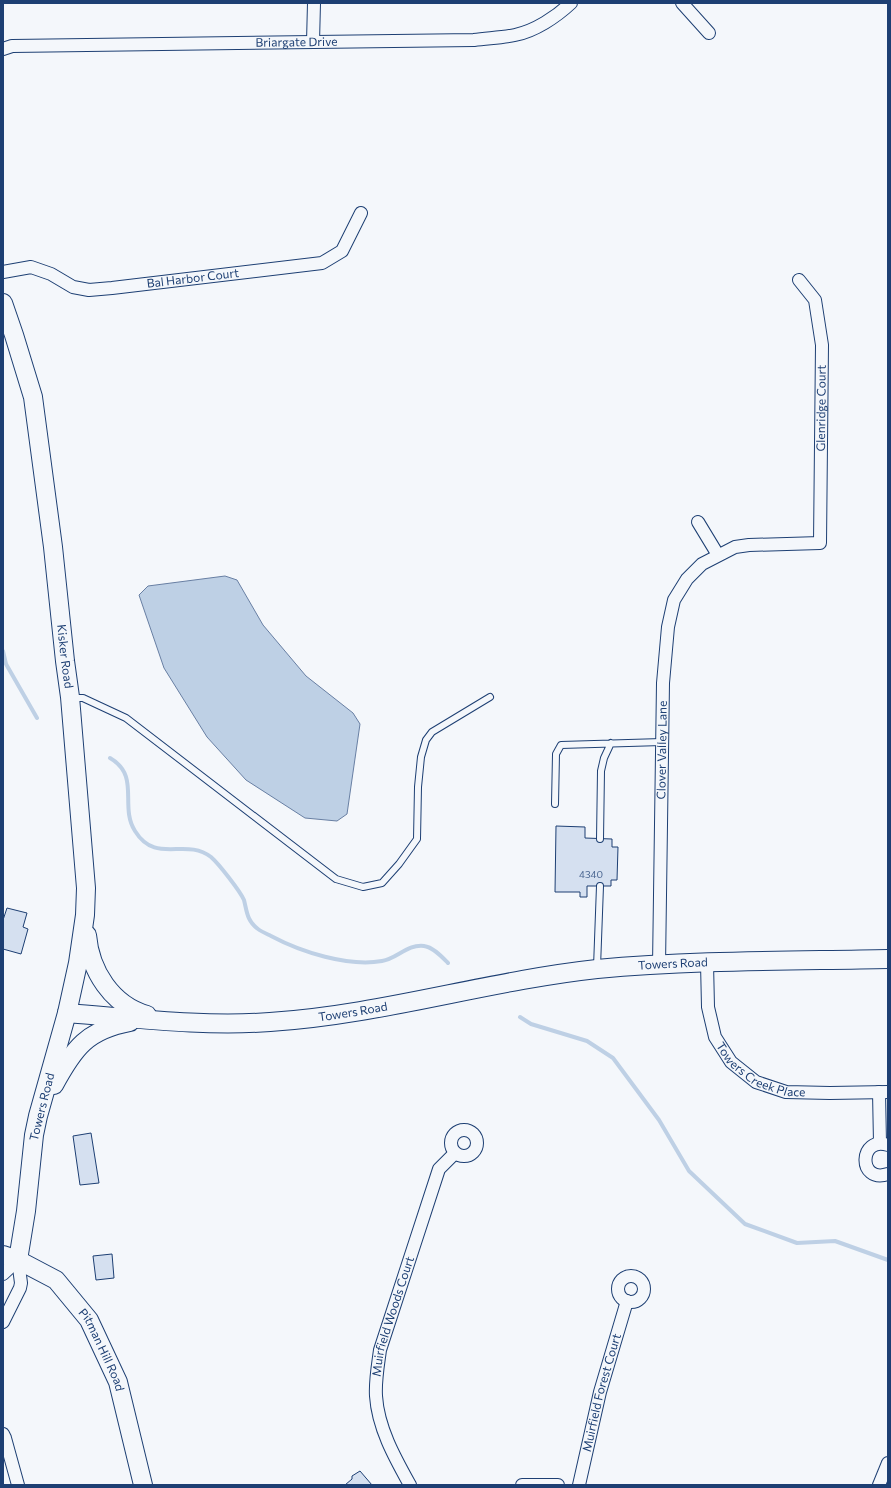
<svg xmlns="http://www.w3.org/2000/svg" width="891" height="1488" font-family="Commissioner,sans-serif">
  <rect width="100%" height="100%" fill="#f4f7fb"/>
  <!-- water -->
  <path fill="#bed0e5" stroke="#687fa3" d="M225,576L237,580L263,625L306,676L353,713L360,724L347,814L337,821L305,818L246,780L207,737L164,668L139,595L148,586Z"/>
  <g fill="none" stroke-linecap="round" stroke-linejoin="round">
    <!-- stream -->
    <path stroke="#bed0e5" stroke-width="4" d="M3,651L6,664L37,718
      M110,758C141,776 119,806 135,831C156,865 185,837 211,857C219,864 240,891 244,900C247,912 247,921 258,929C262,932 267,934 271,936C301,952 348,967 382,961C397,959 407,944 424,946C433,947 442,957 448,963
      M520,1017L531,1024L587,1041L613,1058L659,1120L689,1171L745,1224L797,1243L835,1241L888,1260"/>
  </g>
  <!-- building -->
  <path fill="#d5e0f0" stroke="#1d3f73" d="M556,826L585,827V838L612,839V847H618L617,880H611V886H587V897H580V892H555Z
    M7,908L27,913L23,927L28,929L21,954L3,949V920Z
    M91,1133L99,1183L80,1185L73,1136Z
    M112,1254L114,1278L96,1280L93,1256Z
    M360,1471L372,1485H345L352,1479V1476Z"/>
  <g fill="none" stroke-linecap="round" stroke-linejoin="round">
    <!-- lane casing -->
    <g stroke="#1d3f73" stroke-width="8">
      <path id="lane" d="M71,698H83L126,718L336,879L363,887L382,883L399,864L417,839L418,787L421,757L426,740L432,732L490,697
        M555,804L556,754L561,745L662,742
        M600,839L601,771L604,758L611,743
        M597,967L600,886"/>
    </g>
    <!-- street casing -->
    <g stroke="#1d3f73" stroke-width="14">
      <g id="street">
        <path d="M682,3L709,33"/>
        <path d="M313,42L314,3"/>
        <path id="s1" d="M3,49L12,46L474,40C487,38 501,38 515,35C535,31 556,17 571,3"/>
        <path id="s2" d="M3,272L31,267L51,274L73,287L89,290L112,288L322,263L342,251L361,213"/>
        <path d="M698,522L718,555"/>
        <path id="s3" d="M707,963L708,1007L715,1037L731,1062L756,1082L786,1092L830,1093L888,1092"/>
        <path id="s4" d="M659,966L663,683L668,627L674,600L687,579L702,564L735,547L749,545L820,543L822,345L815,300L799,280"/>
        <path d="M879,1092L880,1143"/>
        <circle cx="464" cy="1143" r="13"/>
        <path d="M888,1145C859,1135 857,1184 888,1174"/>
        <path d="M3,1274L18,1260"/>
        <circle cx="631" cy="1289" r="13"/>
        <path d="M3,1322L20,1288L21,1283L18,1260"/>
        <path d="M3,1434L5,1438L18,1485"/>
        <path id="s5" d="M410,1485C395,1458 378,1428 376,1396C375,1381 378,1365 380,1350L439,1169L455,1153"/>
        <path d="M522,1485H558"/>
        <path id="s6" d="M579,1485L600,1392L627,1301"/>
        <path d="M879,1485L888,1463"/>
      </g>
    </g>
    <!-- secondary casing -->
    <g stroke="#1d3f73" stroke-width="20">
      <g id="secondary">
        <path id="s7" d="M3,303L14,335L33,397L53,547L65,661L70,697L86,888L85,915L78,963L67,1013L38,1116L34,1135L26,1211L18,1260"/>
        <path d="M87,935C90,971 112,1005 147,1015"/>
        <path id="s8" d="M67,1013C134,1018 202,1027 270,1022C380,1015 487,981 597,969C693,960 792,961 888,959"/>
        <path d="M54,1085C74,1048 87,1030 130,1022"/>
        <path id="s9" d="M3,1255L18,1260L56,1280L89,1320L118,1382L143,1485"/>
      </g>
    </g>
    <!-- lane -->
    <use href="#lane" stroke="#f4f7fb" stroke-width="6"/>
    <!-- street -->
    <use href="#street" stroke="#f4f7fb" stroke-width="12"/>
    <!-- secondary -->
    <use href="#secondary" stroke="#f4f7fb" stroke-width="18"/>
  </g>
  <g text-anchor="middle" stroke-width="3" stroke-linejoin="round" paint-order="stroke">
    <!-- number labels -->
    <g font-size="10" fill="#4b6792">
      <text x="591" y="878">4340</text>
    </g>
    <!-- street labels -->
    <g font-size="12" fill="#1d3f73" stroke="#f4f7fb">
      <text dy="4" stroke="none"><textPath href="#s1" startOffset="294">Briargate Drive</textPath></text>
      <text dy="4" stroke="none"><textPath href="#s2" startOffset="196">Bal Harbor Court</textPath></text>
      <text dy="4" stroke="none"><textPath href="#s4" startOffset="670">Glenridge Court</textPath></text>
      <text dy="4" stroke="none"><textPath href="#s7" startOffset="360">Kisker Road</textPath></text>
      <text dy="4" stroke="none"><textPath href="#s4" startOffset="216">Clover Valley Lane</textPath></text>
      <text dy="4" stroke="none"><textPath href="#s8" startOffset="611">Towers Road</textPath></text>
      <text dy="4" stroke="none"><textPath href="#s8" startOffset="287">Towers Road</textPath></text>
      <text dy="4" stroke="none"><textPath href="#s3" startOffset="135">Towers Creek Place</textPath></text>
      <text transform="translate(42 1107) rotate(-76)" y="4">Towers Road</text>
      <text dy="4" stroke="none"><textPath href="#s5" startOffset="178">Muirfield Woods Court</textPath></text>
      <text dy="4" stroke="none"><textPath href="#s9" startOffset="143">Pitman Hill Road</textPath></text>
      <text dy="4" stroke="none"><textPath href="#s6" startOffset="95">Muirfield Forest Court</textPath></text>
    </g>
  </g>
  <!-- border -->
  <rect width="891" height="1488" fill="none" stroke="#1d3f73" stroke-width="8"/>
</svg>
